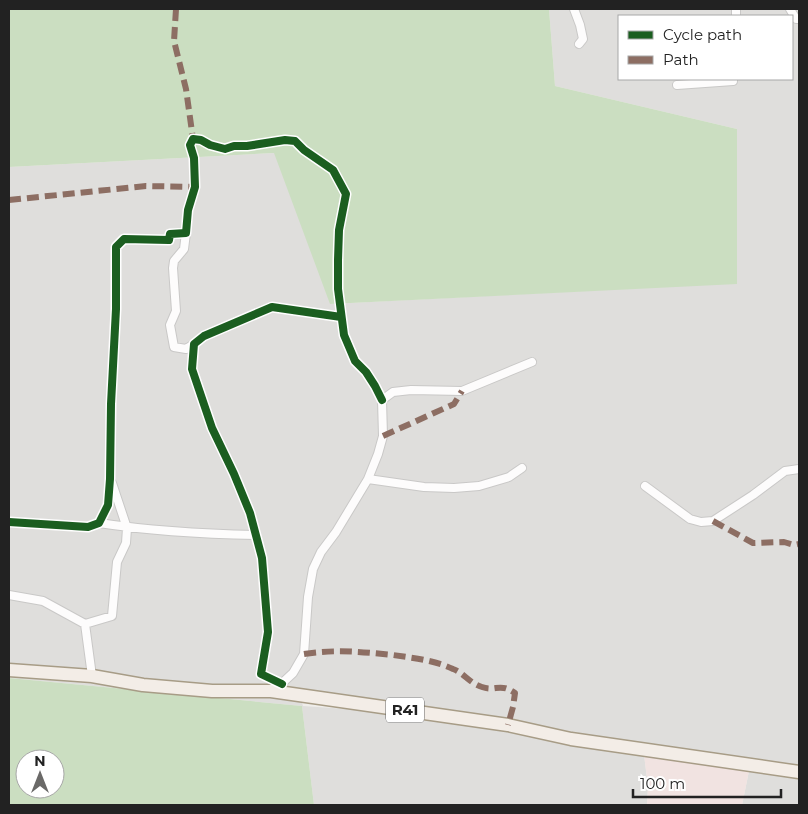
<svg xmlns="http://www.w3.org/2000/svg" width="808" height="814" font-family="Montserrat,sans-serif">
  <rect width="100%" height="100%" fill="#f0eeeb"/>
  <!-- residential -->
  <path fill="#dfdedc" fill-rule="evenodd" d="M549,9H799V767L299,693L303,706L391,712L644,754L648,787L647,805H314L302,706L9,678V167L275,153L331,304L737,283V129L555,86ZM619,16H792V79H619Z
    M749,771L799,778V805H742Z"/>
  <!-- commercial -->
  <path fill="#f1e3e1" d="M644,754L749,771L742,805H647L648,787Z"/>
  <!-- forest -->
  <path fill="#cbdec1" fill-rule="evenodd" d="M9,9H549L555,86L737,129V284L330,304L274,153L9,167Z
    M9,678L302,706L314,805H9ZM25,759H55V789H25Z"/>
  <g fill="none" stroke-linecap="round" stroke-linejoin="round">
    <!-- minor casing -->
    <g stroke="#c9c8c7" stroke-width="10">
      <path id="minor" d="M574,9L580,25L583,39L579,44
        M736,9V16
        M790,9L796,19H799
        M677,85L733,81V79
        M186,233L184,249L174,261L173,268L176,311L170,325L174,347L186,349L194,344
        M368,479L424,487L454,488L479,486L509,477L522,468
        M645,486L690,519L701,522L713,521L753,495L785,471L799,469
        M9,522L88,527L99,523L108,505L110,479L111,404L116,309V247L124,239L169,240L170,234L186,233L188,210L195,187L194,158L190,145L193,139L201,140L210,145L225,149L234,146H247L285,140L295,141L304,150L333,170L346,194L339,230L338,260V289L344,335L355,361L366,372L375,386L382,400
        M99,523C151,531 203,534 256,535
        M9,595L43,601L85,624L92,676
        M85,624L112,616L117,562L126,543L127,528L112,483
        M282,684L261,674L268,632L262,558L250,513L234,474L212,428L192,369L194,344L204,336L272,307L341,317
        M279,686L293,673L304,654L308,597L313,569L321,552L336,532L368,479L378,454L383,436L382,400L393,392L411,390L462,391L532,362"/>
    </g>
    <!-- primary casing -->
    <g stroke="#a79c86" stroke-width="15">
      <path id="primary" d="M9,670L92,676L143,685L212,691H271L508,725L571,739L799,772"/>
    </g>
    <!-- minor -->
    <use href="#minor" stroke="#fdfcfc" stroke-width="8"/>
    <!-- primary -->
    <use href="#primary" stroke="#f3ede7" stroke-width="12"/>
    <!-- quiet -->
    <path stroke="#8d6e63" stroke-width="6" stroke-dasharray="12 6" stroke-linecap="butt" d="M176,9L174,41L186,89L193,139
      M9,200L146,186L195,187
      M383,436L454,404L462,391
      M713,521L753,543L784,542L794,545L799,544
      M304,654C335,649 363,652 393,655C413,658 434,660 453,669C464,673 469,683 482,687C496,692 499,682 515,693L513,707L508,725"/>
    <!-- cycleway casing -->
    <g stroke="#fff" stroke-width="11">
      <path id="cycleway" d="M9,522L88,527L99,523L108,505L110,479L111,404L116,309V247L124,239L169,240L170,234L186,233L188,210L195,187L194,158L190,145L193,139L201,140L210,145L225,149L234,146H247L285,140L295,141L304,150L333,170L346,194L339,230L338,260V289L344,335L355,361L366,372L375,386L382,400
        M282,684L261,674L268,632L262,558L250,513L234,474L212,428L192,369L194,344L204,336L272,307L341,317"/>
    </g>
    <!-- cycleway -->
    <use href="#cycleway" stroke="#1b5e20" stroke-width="8"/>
  </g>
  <g text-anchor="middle" stroke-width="4.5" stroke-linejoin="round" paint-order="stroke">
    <!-- shield labels -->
    <rect fill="#fff" stroke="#646464" stroke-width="1" x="386" y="697.5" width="38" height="25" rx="4"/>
    <g font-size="15" font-weight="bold" fill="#222">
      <text x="405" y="715">R41</text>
    </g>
  </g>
  <!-- border -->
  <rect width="808" height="814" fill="none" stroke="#222222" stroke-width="20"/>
  <!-- legend -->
  <rect x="618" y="15" width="175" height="65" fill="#ffffff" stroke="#a7a7a7"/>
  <rect x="628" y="31" width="25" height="8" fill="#1b5e20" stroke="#a7a7a7"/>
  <text x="663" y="40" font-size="15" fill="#222222">Cycle path</text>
  <rect x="628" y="56" width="25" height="8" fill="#8d6e63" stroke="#a7a7a7"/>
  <text x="663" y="65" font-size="15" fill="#222222">Path</text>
  <!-- north arrow -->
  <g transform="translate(40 774)"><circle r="24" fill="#ffffff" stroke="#a7a7a7"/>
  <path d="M0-4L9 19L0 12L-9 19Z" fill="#6a6968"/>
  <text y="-8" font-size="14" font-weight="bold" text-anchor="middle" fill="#222222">N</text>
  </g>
  <!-- scale -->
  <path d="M633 789v8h148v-8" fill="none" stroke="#222222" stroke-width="2.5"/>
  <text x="640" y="789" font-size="15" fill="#222222" stroke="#ffffff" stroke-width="4" paint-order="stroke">100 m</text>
</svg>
